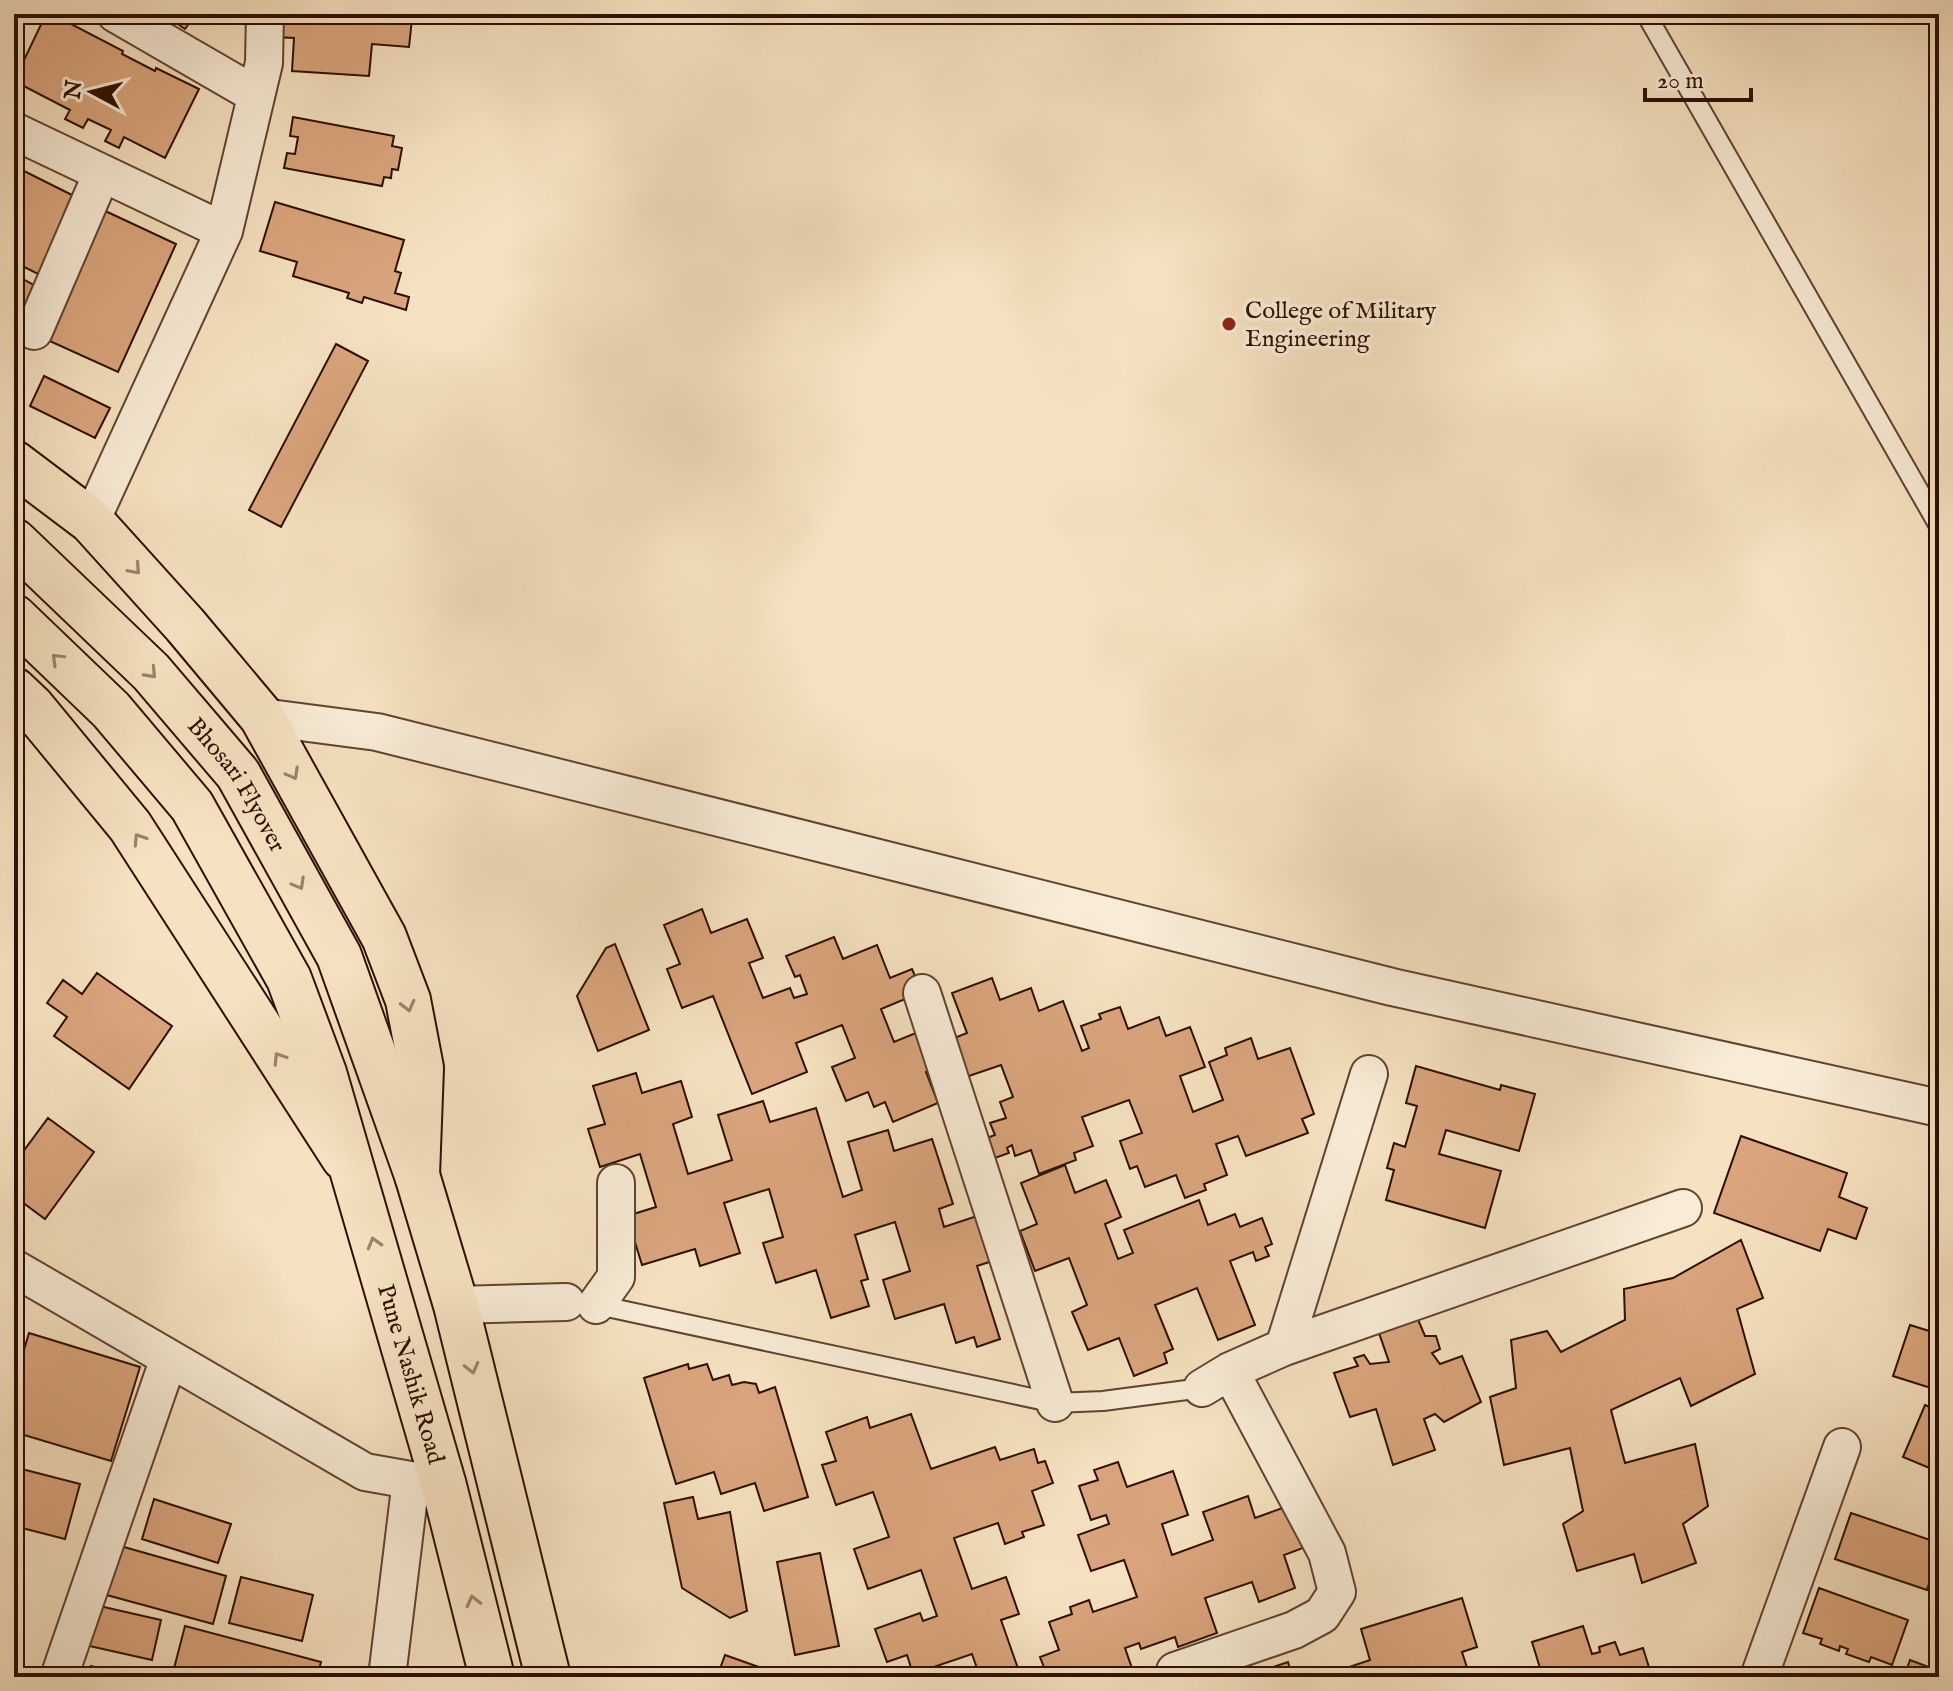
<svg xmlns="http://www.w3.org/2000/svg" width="1953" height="1691" font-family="'IM FELL English',serif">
  <rect width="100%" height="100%" fill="#f6e2c1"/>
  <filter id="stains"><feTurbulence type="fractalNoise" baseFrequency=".0025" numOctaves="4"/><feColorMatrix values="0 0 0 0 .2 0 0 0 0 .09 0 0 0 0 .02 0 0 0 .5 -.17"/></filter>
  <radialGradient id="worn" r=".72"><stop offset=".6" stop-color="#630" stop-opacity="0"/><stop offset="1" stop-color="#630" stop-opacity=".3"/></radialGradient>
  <!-- building -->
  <path fill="#daa57e" stroke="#2d0e01" stroke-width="2" d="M46,14H52L123,51L122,54L155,71L156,68L199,89L165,158L124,137L119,148L105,141L111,130L88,119L83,128L65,119L70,110L14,81Z
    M163,14H196L185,29Z
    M276,14H432L431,21L412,19L409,47L372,44L369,76L292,71L294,38L274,37Z
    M293,117L394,136L392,146L402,148L398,170L392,169L391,178L384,177L382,186L284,168L287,153L295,154L298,137L290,136Z
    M14,166L80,199L42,276L14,262Z
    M275,202L404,240L395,271L401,273L395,293L409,297L406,310L364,297L362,303L347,298L349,293L293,276L297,262L260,251Z
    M101,209L176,244L118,372L43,338Z
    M14,274L39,288L14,335Z
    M336,344L368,361L281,527L249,510Z
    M44,376L110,408L95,438L30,406Z
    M702,909L711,933L747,919L763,958L749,963L763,998L790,988L794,998L807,994L800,975L795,977L786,956L834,937L843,959L877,945L890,978L912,969L922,992L881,1009L894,1042L928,1028L942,1065L926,1072L938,1103L893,1122L885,1102L874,1107L868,1092L846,1101L832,1067L855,1058L842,1025L796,1043L807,1072L752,1094L713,996L682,1008L667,969L680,964L664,925Z
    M615,944L649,1030L598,1051L577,996L606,948Z
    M97,973L172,1026L129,1089L54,1036L67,1017L47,1003L63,980L82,994Z
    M992,978L1000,1000L1031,988L1039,1011L1063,1001L1082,1051L1089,1048L1081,1026L1101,1019L1099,1014L1120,1007L1128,1029L1159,1017L1166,1036L1190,1027L1205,1067L1180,1076L1193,1112L1223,1100L1209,1062L1227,1055L1225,1048L1251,1038L1258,1059L1290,1048L1314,1114L1302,1119L1308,1133L1246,1156L1238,1136L1216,1144L1227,1175L1204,1184L1206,1190L1185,1198L1176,1175L1145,1187L1137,1166L1130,1169L1120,1141L1142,1133L1129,1100L1082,1117L1093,1146L1074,1153L1076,1160L1039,1174L1031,1150L1015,1156L1012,1145L1007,1148L1009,1153L992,1159L984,1139L995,1135L990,1123L1006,1118L1000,1102L1013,1097L1001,1065L966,1077L952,1039L967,1033L952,993Z
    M1416,1066L1500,1090L1501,1085L1535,1094L1519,1151L1446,1130L1439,1154L1501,1171L1485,1228L1386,1200L1394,1170L1387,1168L1394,1143L1405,1147L1417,1106L1406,1103Z
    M636,1073L642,1093L681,1081L692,1117L673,1124L688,1174L732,1160L718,1115L763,1101L770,1122L816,1108L843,1197L862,1190L848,1142L888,1130L894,1151L932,1139L953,1204L939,1209L944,1227L980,1215L999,1259L977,1266L1000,1339L977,1347L974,1337L956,1343L944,1304L895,1319L883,1280L910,1271L895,1222L855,1235L868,1279L861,1281L869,1306L831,1318L816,1270L776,1283L763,1243L783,1237L769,1189L724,1203L740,1253L700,1266L695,1249L642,1265L627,1216L656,1207L640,1154L600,1167L588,1129L605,1124L593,1086Z
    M48,1118L94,1152L45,1219L14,1196V1164Z
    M1741,1136L1847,1173L1839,1197L1867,1208L1856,1239L1828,1229L1820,1251L1714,1213Z
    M1065,1165L1075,1193L1106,1180L1121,1217L1105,1224L1118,1259L1133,1253L1124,1230L1199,1200L1208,1225L1235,1214L1240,1227L1262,1218L1272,1244L1265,1247L1269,1256L1256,1261L1253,1252L1230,1261L1255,1325L1218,1340L1197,1288L1155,1305L1173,1349L1164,1353L1167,1363L1134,1376L1119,1338L1088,1350L1072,1312L1087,1305L1069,1258L1035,1271L1020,1231L1037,1224L1021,1183Z
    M1741,1240L1763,1298L1737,1309L1755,1374L1691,1406L1680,1378L1611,1410L1625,1463L1695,1444L1708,1506L1683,1524L1696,1563L1642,1583L1634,1554L1577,1571L1563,1524L1583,1511L1570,1448L1504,1465L1490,1397L1516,1388L1511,1340L1547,1331L1561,1352L1625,1320L1624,1289L1673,1278Z
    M1416,1315L1425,1336H1436L1440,1349L1432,1353L1440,1364L1462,1356L1481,1402L1444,1422L1435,1414L1424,1419L1435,1450L1393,1465L1376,1409L1350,1417L1334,1373L1358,1366L1354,1358L1364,1355L1370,1364L1389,1362L1378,1330Z
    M1910,1325L1939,1334L1937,1390L1893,1376Z
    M29,1333L140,1367L111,1461L14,1432V1383Z
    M688,1364L689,1369L707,1364L713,1380L729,1375L732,1385L744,1382L756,1384L759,1393L775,1387L808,1497L764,1511L755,1483L721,1494L714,1472L676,1484L644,1378Z
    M1925,1405L1939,1411V1472L1903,1457Z
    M911,1414L931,1469L995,1447L1000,1460L1034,1449L1038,1463L1045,1461L1053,1483L1032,1491L1044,1525L1022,1532L1024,1537L1005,1544L998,1523L954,1538L972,1589L1006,1577L1019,1614L1001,1620L1021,1677H980L972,1654L913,1674L907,1655L887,1662L875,1629L920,1613L923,1621L937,1616L921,1570L868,1589L854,1549L889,1537L873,1492L836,1505L822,1465L836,1461L826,1432L867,1417L870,1428Z
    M1118,1462L1127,1487L1173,1471L1188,1515L1162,1524L1172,1555L1213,1540L1203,1512L1248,1496L1255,1518L1288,1506L1303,1548L1284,1555L1295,1588L1259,1602L1252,1582L1205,1598L1217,1633L1178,1647L1175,1637L1141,1649L1139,1643L1125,1648L1135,1677H1056L1054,1672L1047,1675L1040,1657L1059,1650L1049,1622L1072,1614L1070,1607L1089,1600L1093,1612L1137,1597L1124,1560L1091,1571L1078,1535L1109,1524L1106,1515L1091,1520L1079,1486L1098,1480L1094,1470Z
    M14,1467L80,1484L65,1539L14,1526Z
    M693,1497L698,1519L730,1512L747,1611L730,1618L682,1588L664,1503Z
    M154,1499L231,1524L218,1563L142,1539Z
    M1851,1513L1939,1543V1553L1927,1590L1835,1559Z
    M117,1545L226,1576L213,1624L103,1594Z
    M820,1553L839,1646L795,1655L777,1562Z
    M241,1577L313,1595L302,1641L229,1623Z
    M1819,1588L1908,1620L1892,1665L1871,1657L1869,1662L1846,1654L1848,1649L1840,1646L1839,1651L1820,1644L1822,1639L1803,1633Z
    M1462,1598L1477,1647L1462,1652L1470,1677H1346L1343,1669L1370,1660L1361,1629Z
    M95,1605L161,1620L152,1660L85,1645Z
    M185,1626L321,1662L317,1677L172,1676Z
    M1583,1626L1592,1654L1600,1652L1599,1647L1615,1642L1620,1655L1643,1648L1652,1677H1532L1530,1671L1540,1668L1532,1642Z
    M725,1655L787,1677H717Z
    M1910,1660L1939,1671V1677H1904Z
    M1288,1662L1292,1677H1243Z
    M91,1666L125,1677H87Z
    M1786,1668L1809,1677H1783Z"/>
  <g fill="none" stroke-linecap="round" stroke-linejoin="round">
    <!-- lane casing -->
    <g stroke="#5f4331" stroke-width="22">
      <path id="lane" d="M1646,14L1939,526
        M593,1304L1055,1403L1103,1401L1202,1388"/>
    </g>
    <!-- street casing -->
    <g stroke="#5f4331" stroke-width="40">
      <path id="street" d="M116,14L256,95
        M14,131L224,231
        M34,331L102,173
        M91,521L224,231L264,63L265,14
        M262,717L377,732L1392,987L1939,1108
        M922,993L1055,1403
        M14,1268L365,1472L444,1486
        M456,1305L566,1302
        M596,1305L616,1277V1183
        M1284,1347L1683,1208
        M1202,1388L1230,1371L1284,1347L1369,1074
        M1175,1671L1294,1630L1322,1615L1337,1592L1327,1553L1230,1371
        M59,1677L169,1358
        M387,1677L411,1480
        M1759,1677L1842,1447"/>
    </g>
    <!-- primary casing -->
    <g stroke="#2d0e01" stroke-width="48">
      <path id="primary" d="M14,463L91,521L185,625L262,717L384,937L408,1000L421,1068L417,1175
        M14,690L32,707L130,826L344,1158"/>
    </g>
    <!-- highway casing -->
    <g stroke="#2d0e01" stroke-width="48">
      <g id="highway">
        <path id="s1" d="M14,541L151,672L238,774L339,956L417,1175L456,1305L548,1677"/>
        <path id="s2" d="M14,617L111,710L192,806L289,979L324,1073L444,1486L492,1677"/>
      </g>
    </g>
    <!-- lane -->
    <use href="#lane" stroke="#f9ecd7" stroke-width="18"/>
    <!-- street -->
    <use href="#street" stroke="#f9ecd7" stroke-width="36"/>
    <!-- primary -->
    <use href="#primary" stroke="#f6e2c1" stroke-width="44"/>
    <!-- highway -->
    <use href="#highway" stroke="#f6e2c1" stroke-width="44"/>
  </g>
  <!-- one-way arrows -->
  <defs><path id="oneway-chevron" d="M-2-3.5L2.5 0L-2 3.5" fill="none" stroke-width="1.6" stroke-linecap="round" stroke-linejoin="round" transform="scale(2)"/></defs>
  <g stroke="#9c836b">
    <use href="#oneway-chevron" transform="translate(135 569) rotate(48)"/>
    <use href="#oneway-chevron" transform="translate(57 659) rotate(-136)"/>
    <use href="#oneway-chevron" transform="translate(151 673) rotate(47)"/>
    <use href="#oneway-chevron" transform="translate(293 774) rotate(61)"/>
    <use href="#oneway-chevron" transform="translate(139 839) rotate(-123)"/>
    <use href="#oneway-chevron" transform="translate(299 884) rotate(61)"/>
    <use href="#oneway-chevron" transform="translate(408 1006) rotate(76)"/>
    <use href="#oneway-chevron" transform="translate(279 1058) rotate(-123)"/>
    <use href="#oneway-chevron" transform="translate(374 1243) rotate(-106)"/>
    <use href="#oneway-chevron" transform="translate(472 1368) rotate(76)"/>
    <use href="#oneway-chevron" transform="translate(473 1601) rotate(-104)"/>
  </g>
  <!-- markers -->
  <circle fill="#8f2418" stroke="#f9ecd7" stroke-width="3" cx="1229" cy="324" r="8"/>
  <g text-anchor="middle" stroke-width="7" stroke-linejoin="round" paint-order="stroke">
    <!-- poi labels -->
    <g font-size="24" fill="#2d0e01" stroke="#f9ecd7" text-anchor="start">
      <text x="1245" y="318">College of Military<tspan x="1245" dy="28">Engineering</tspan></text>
    </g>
    <!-- street labels -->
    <g font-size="24" fill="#2d0e01" stroke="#f9ecd7">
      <text dy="8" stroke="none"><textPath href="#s1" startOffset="332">Bhosari Flyover</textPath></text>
      <text dy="8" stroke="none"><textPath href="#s2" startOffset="872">Pune Nashik Road</textPath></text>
    </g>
  </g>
  <!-- margin -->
  <rect width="1953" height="1691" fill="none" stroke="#f6e2c1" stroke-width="48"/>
  <rect x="16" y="16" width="1921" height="1659" fill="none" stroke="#2d0e01" stroke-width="4"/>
  <rect x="24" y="24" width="1905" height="1643" fill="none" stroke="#2d0e01" stroke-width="2"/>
  <!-- north arrow -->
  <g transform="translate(92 92) rotate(277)" stroke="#f9ecd7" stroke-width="6" paint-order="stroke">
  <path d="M0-6L14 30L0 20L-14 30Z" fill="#2d0e01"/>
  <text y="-12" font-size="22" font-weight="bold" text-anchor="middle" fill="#2d0e01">N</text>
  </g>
  <!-- scale -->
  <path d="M1645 88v12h106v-12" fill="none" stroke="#2d0e01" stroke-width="4"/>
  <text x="1657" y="88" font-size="24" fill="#2d0e01" stroke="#f9ecd7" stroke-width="6" paint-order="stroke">20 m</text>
  <rect width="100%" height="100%" filter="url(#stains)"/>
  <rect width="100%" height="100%" fill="url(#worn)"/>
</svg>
